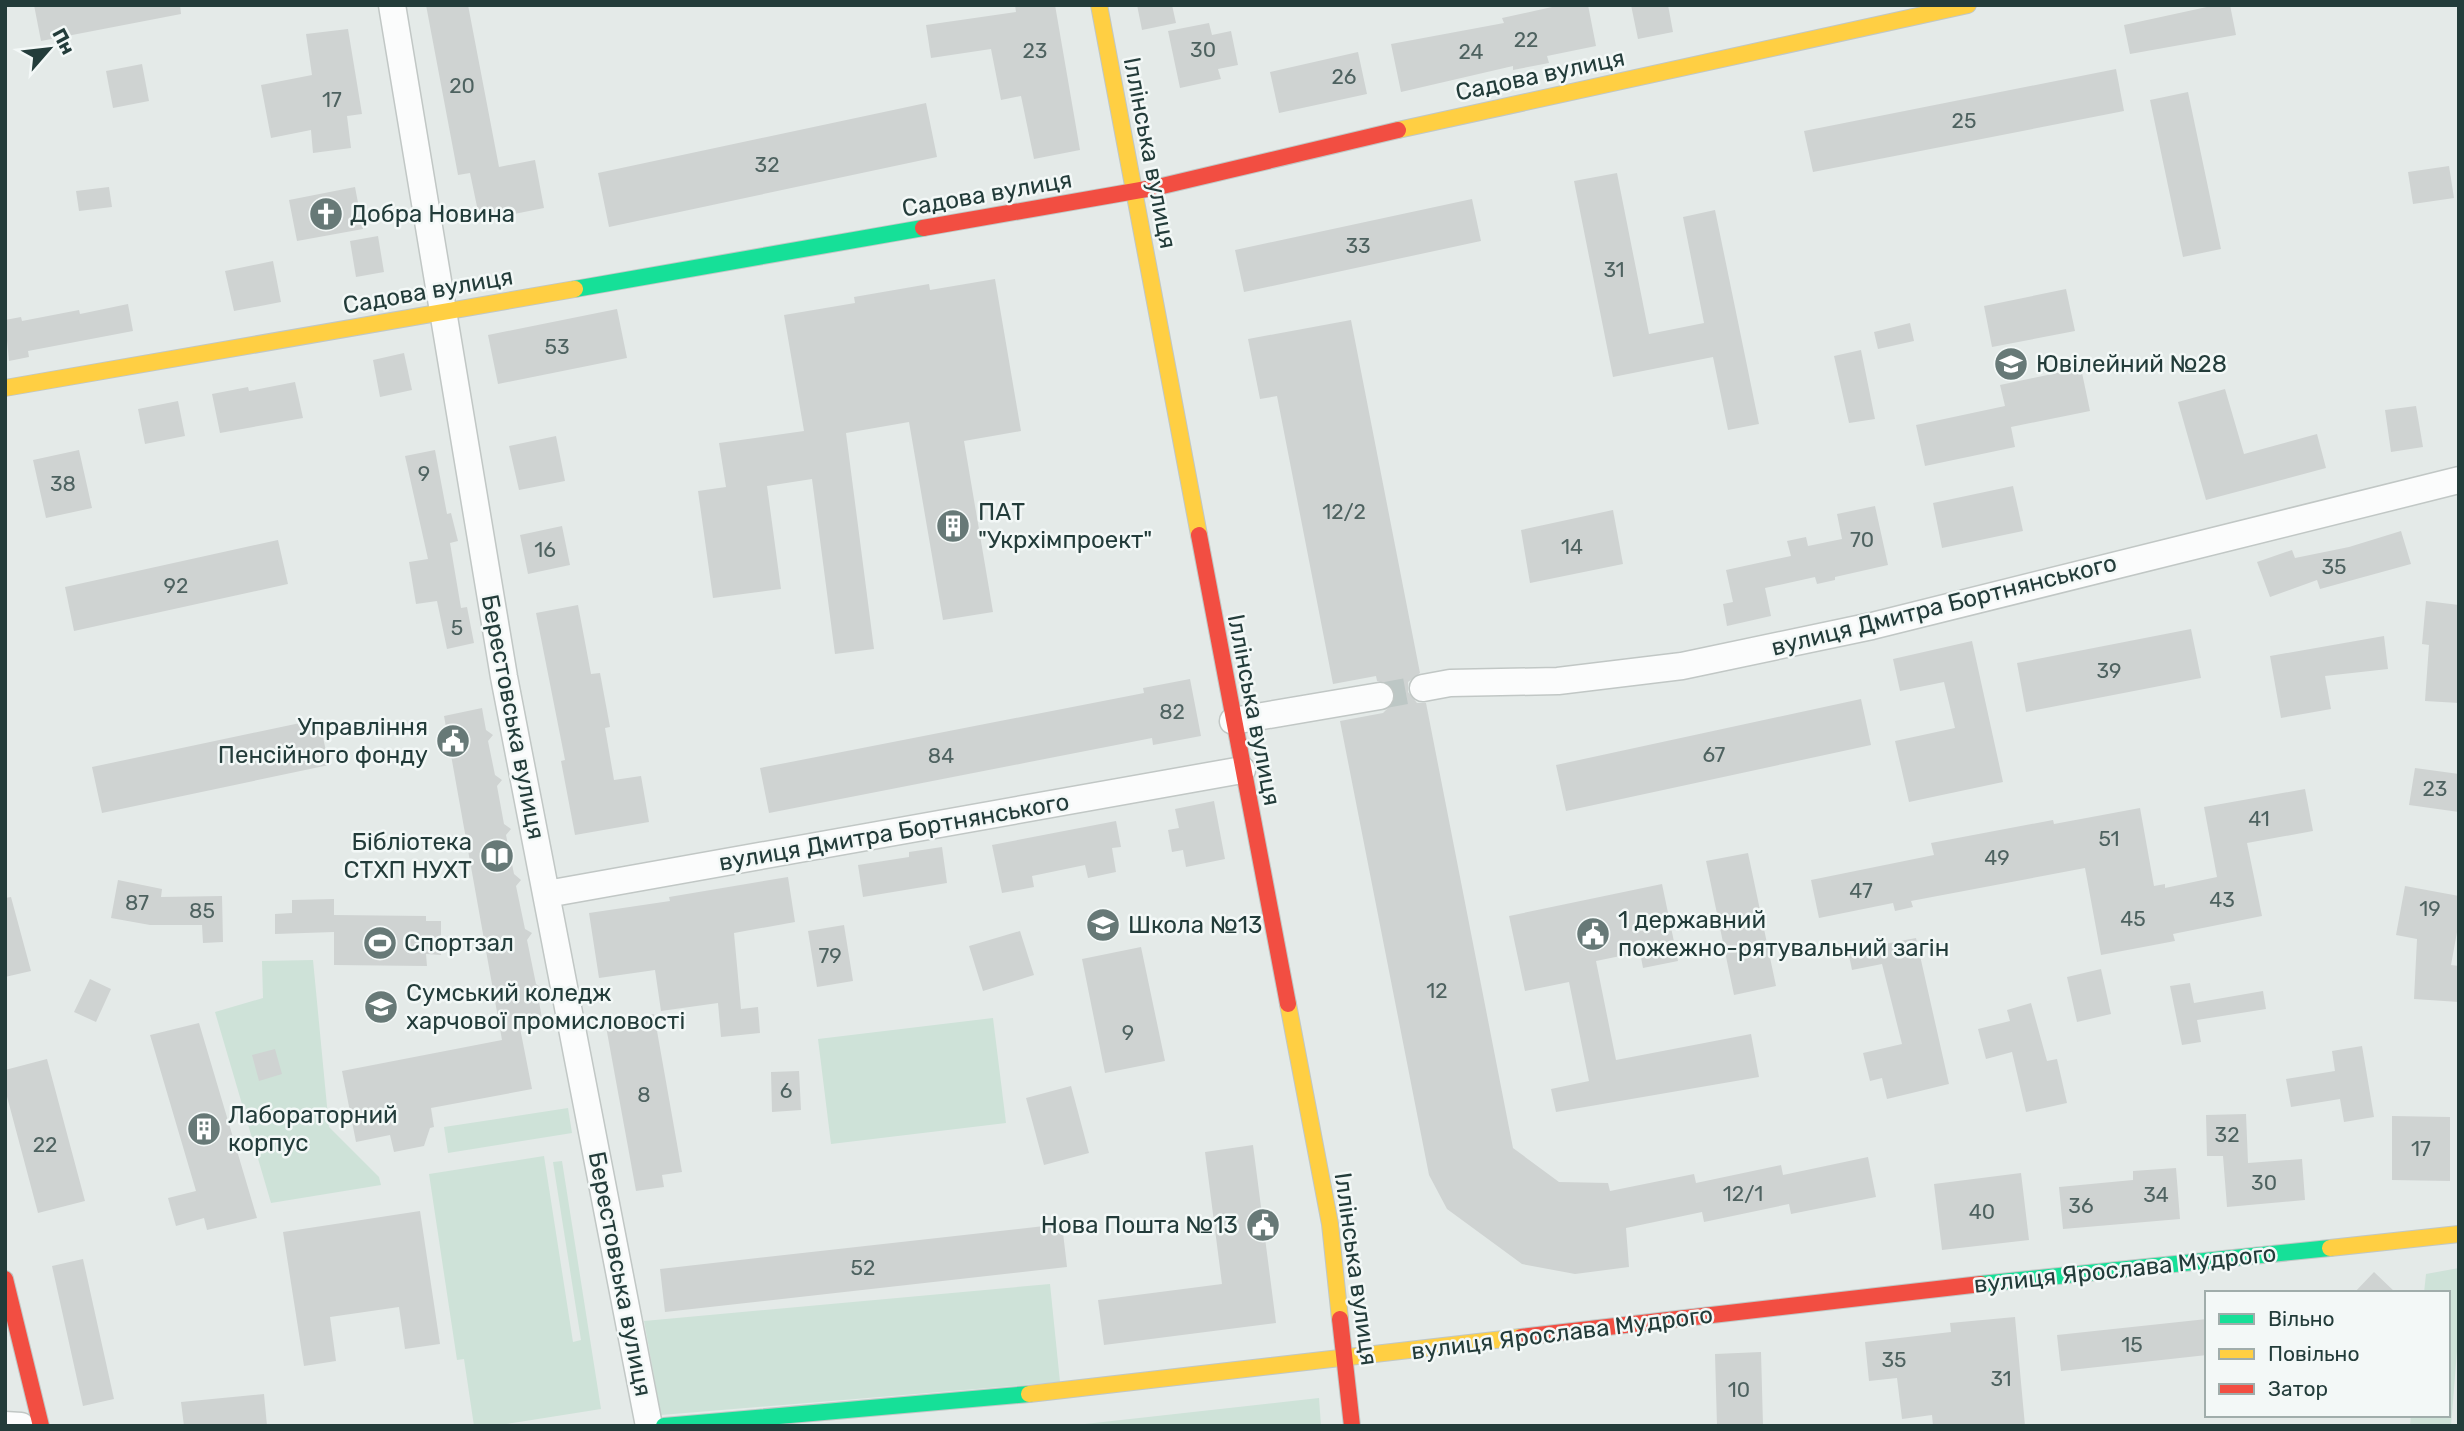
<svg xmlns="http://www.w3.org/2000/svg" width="2464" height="1431" font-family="Rubik,sans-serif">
  <rect width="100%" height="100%" fill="#e4eae8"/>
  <!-- green -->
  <path fill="#cee2d8" d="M313,960L329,1127L379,1177L381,1185L271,1203L215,1012L263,998L262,961Z
    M993,1018L1006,1123L831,1144L818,1039Z
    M568,1108L572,1133L448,1153L444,1127Z
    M544,1156L573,1342L581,1340L553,1162L562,1161L601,1409L494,1426H474L464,1359L457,1360L429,1174Z
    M2459,1268V1326L2451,1426H2410L2411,1415H2448V1293H2424L2426,1274Z
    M1050,1284L1060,1382L661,1415L644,1321Z
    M1319,1398L1321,1426H1067Z"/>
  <!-- building -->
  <path fill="#cfd3d2" d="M34,5H180L181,14L41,41Z
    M426,5H468L499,167L535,160L544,208L480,221L470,173L458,175Z
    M1015,5H1055L1080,150L1034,159L1021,96L1001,100L991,49L931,58L926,25L1016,12Z
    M1137,5H1172L1176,23L1142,30Z
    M1561,5H1588L1596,46L1547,56L1549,63L1513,70V66L1401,92L1391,44L1504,23L1502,18Z
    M1631,5H1668L1673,32L1638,39Z
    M2216,5H2230L2236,35L2130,54L2124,25Z
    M1209,23L1212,35L1231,31L1238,65L1218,69L1221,79L1180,88L1168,31Z
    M348,29L362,114L347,116L351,148L313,153L311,130L271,138L261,85L312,75L306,34Z
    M1358,52L1367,94L1279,113L1270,72Z
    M142,64L149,101L113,108L106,71Z
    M2116,69L2124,111L1813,172L1804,131Z
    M2188,92L2221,249L2183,257L2150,100Z
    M926,103L937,157L609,227L598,173Z
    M2449,166L2454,198L2413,204L2408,172Z
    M1617,173L1649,334L1704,323L1683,217L1715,210L1759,424L1728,430L1713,357L1613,377L1574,181Z
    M109,187L112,207L79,211L76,191Z
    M355,187L363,229L297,241L289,200Z
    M1472,199L1481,241L1244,292L1235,250Z
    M378,236L384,272L356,277L350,241Z
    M273,261L281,302L234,311L225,271Z
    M995,279L1021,431L964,441L993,612L943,620L909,422L846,433L874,649L835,654L812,479L767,486L781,589L713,598L698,491L726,487L719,443L804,431L784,315L855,303L854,297L929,284L930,290Z
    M2066,289L2075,331L1992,347L1984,306Z
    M128,304L133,331L28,351L29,357L9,361L5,320L21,317L22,321L79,310L80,314Z
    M617,309L627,358L498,384L488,335Z
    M1351,320L1420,673L1408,682V692L1417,703H1426L1513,1148L1559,1182L1608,1183L1610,1191L1694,1174L1696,1183L1781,1165L1783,1175L1868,1157L1876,1197L1791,1214L1789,1204L1704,1222L1702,1212L1626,1228L1629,1267L1575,1274L1522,1264L1447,1209L1429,1175L1340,721L1383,713L1394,702L1395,693L1392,685L1377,681L1376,676L1333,684L1277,396L1260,399L1248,339Z
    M1910,323L1914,341L1878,349L1874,332Z
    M1861,350L1875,419L1849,423L1834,356Z
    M404,353L412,390L380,397L373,360Z
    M2081,368L2090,411L2011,427L2015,447L1925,466L1916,425L2005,406L2000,385Z
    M295,382L303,418L220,433L212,394L248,387L249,391Z
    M2225,389L2244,454L2317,434L2326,468L2206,500L2178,402Z
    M178,401L185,436L145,444L138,409Z
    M2416,406L2423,447L2391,452L2385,410Z
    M556,436L565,481L519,490L509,446Z
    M79,450L92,508L46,518L33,460Z
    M435,450L447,514L451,513L458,541L450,543L461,608L467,607L474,643L447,649L437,601L416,604L409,562L428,559L405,456Z
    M2013,486L2023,531L1942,548L1933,503Z
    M1875,506L1888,565L1835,577V580L1817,584L1815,577L1765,588L1771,616L1727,626L1723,604L1733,602L1726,570L1791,556L1787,541L1806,537L1808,546L1842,539L1837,514Z
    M1613,510L1623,564L1530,583L1521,530Z
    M562,526L570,565L528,574L520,535Z
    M2401,531L2411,564L2320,589L2317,580L2270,597L2257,562L2292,550L2295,558L2349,547Z
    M278,540L288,584L74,631L65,587Z
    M2426,601L2459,605V703L2425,701L2429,645L2422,644Z
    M578,605L591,674L600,673L610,727L605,728L614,780L641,776L649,822L575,835L561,761L565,760L536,613Z
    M2191,629L2201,678L2026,712L2017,663Z
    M2384,636L2388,669L2325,676L2331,709L2281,718L2270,656Z
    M1972,641L2003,782L1909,802L1895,741L1955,728L1944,682L1900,691L1893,659Z
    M1190,679L1201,736L1153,745L1152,738L769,813L760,768L1144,693L1143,688Z
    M1861,699L1871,745L1566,811L1556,765Z
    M482,708L486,730L493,735L488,741L495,775L502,780L497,786L504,824L511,829L506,835L514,874L521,880L516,886L525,929L532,933L527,940L536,984L543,989L538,996L543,1024L520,1028L532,1089L431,1108L434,1127L430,1128L424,1146L394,1152L390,1135L356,1142L342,1071L502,1040L444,716Z
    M319,719L329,765L102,813L92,767Z
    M2415,768L2459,774V812L2409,805Z
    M2305,789L2313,831L2247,843L2262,916L2173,934L2175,941L2101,955L2085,868L1911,901L1913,907L1895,911L1893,903L1819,918L1811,880L1934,855L1931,843L2053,820L2054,824L2140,808L2154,886L2165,884V888L2217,877L2204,807Z
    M1214,801L1225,859L1186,867L1183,850L1172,852L1168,830L1179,828L1175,809Z
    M1116,821L1121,847L1112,848L1116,872L1088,878L1085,865L1032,876L1034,887L1002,893L992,845Z
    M942,847L947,883L863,897L858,865L909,857V852Z
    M1748,853L1776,986L1734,995L1706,861Z
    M788,877L795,922L734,933L741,1009L758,1007L760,1033L721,1037L718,1003L661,1011L655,970L599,978L589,913L670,901L669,897Z
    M118,880L162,889L161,897L222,896L223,942L203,943L202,925H150L111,918Z
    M1662,884L1678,961L1643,968L1640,952L1596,961L1616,1060L1751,1034L1759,1077L1556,1112L1551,1089L1589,1081L1569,982L1525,991L1509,916Z
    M2405,886L2459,896V921L2451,965L2459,966V1002L2414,999L2417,939L2396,935Z
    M11,897L31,971L5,977V898Z
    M334,899V915L426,916V921H441V955L426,954L427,966L334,965V932L275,934V914L292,913V900Z
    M844,925L853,981L817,987L808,931Z
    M1020,931L1034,975L983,991L969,946Z
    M1916,938L1949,1084L1887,1099L1882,1078L1870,1081L1863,1053L1902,1044L1882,964L1852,970L1848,951Z
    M1141,947L1165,1061L1105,1073L1082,959Z
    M2101,969L2111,1014L2077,1022L2067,977Z
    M90,979L111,989L96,1022L74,1012Z
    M2190,983L2194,1003L2263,991L2266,1009L2197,1020L2201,1042L2182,1045L2170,986Z
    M2031,1003L2047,1061L2057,1059L2067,1103L2026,1112L2012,1052L1986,1059L1978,1029L2010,1021L2007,1010Z
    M654,1014L682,1172L662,1175L664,1187L636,1191L605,1021Z
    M199,1023L257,1218L207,1230L204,1218L176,1226L168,1198L196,1191L150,1035Z
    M2362,1046L2374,1117L2344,1122L2340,1099L2291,1107L2286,1079L2335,1071L2332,1051Z
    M275,1049L282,1074L259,1081L252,1055Z
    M47,1059L85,1201L38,1213L5,1089V1070Z
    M799,1071L801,1110L772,1112L771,1072Z
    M1071,1086L1089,1153L1044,1165L1026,1098Z
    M2246,1114L2248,1163L2302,1159L2305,1200L2227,1207L2223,1156H2207L2206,1115Z
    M2392,1116L2450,1117V1181L2392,1180Z
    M1253,1145L1276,1323L1104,1345L1098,1300L1222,1284L1205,1152Z
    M2176,1168L2180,1219L2063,1229L2059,1187L2133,1180V1171Z
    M2021,1173L2029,1240L1942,1250L1934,1184Z
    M420,1211L440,1344L405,1349L399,1307L330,1317L336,1361L304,1366L283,1232Z
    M1062,1224L1067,1267L665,1312L660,1269Z
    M83,1259L114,1399L83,1406L52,1266Z
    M2374,1272L2396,1293H2354Z
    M2015,1317L2025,1426H1933L1932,1415L1902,1419L1897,1378L1869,1381L1865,1342L1951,1332L1950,1323Z
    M2207,1319V1355L2061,1371L2057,1335Z
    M1761,1352L1763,1426H1717L1715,1354Z
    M264,1394L267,1426H184L181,1402Z"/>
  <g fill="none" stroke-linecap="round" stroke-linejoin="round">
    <!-- street-tunnel -->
    <path stroke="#bdc7c5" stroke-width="26" stroke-dasharray="26 13" stroke-linecap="butt" d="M1380,696L1423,688"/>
    <!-- street casing -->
    <g stroke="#c1c7c5" stroke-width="29">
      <path id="street" d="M392,5L504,677L649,1426
        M1423,688L1450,683L1558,681L1682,666L1872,626L2459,480
        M1233,721L1380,696
        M547,894L1242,770
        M5,1425L21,1426"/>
    </g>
    <!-- fast casing -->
    <g stroke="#c0c7c5" stroke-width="18">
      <path id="fast" d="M575,289L923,228
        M1981,1284L2330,1248
        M664,1426L1029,1394"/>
    </g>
    <!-- slow casing -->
    <g stroke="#c0c7c5" stroke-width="18">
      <path id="slow" d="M1099,5L1199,535
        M1398,130L1968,5
        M5,388L575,289
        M1288,1004L1330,1224L1340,1319
        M2330,1248L2459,1234
        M1029,1394L1521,1337"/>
    </g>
    <!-- jam casing -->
    <g stroke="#c0c7c5" stroke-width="18">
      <path id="jam" d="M923,228L1158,187L1398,130
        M1199,535L1288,1004
        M5,1279L41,1426
        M1340,1319L1352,1426
        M1521,1337L1981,1284"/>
    </g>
    <!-- street -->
    <use href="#street" stroke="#fbfcfc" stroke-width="26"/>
    <!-- fast -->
    <use href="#fast" stroke="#16e098" stroke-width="16"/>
    <!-- slow -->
    <use href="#slow" stroke="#ffcf43" stroke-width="16"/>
    <!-- jam -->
    <use href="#jam" stroke="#f24e42" stroke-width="16"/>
  </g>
  <!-- icons -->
  <defs>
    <g id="church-disc" transform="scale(1.75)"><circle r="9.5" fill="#677977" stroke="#f3f8f7"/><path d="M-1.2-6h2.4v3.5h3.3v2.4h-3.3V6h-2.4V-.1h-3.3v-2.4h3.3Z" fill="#fff"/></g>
    <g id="school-disc" transform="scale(1.75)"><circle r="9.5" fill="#677977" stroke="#f3f8f7"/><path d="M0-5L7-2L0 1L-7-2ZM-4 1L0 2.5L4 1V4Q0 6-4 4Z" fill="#fff"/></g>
    <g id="building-disc" transform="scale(1.75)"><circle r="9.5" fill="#677977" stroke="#f3f8f7"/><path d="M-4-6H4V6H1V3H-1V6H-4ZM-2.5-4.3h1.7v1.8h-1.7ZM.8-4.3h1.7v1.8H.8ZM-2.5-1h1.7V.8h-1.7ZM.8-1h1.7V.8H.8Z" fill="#fff"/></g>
    <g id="civic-disc" transform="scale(1.75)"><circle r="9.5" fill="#677977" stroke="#f3f8f7"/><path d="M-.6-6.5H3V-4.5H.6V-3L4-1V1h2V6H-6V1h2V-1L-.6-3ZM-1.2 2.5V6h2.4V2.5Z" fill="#fff"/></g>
    <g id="library-disc" transform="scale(1.75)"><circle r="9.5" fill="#677977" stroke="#f3f8f7"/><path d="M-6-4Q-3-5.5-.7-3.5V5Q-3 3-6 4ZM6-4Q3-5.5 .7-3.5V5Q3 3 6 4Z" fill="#fff"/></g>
    <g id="stadium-disc" transform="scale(1.75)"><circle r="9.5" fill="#677977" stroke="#f3f8f7"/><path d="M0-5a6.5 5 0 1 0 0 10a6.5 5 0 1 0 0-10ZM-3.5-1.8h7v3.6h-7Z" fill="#fff"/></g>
    <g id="university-disc" transform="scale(1.75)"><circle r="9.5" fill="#677977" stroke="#f3f8f7"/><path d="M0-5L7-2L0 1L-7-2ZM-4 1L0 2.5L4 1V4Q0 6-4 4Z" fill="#fff"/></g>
  </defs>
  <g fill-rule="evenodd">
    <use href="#church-disc" x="326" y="214"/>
    <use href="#school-disc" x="2011" y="364"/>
    <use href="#building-disc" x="953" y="526"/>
    <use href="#civic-disc" x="453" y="741"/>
    <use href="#library-disc" x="497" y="856"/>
    <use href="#school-disc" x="1103" y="925"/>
    <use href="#civic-disc" x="1593" y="934"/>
    <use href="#stadium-disc" x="380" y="943"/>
    <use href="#university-disc" x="381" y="1007"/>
    <use href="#building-disc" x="204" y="1129"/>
    <use href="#civic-disc" x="1263" y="1225"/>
  </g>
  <g text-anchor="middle" stroke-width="5" stroke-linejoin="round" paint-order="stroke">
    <!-- number labels -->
    <g font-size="21" fill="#4e6260">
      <text x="1526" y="47">22</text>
      <text x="1203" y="57">30</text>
      <text x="1035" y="58">23</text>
      <text x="1471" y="59">24</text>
      <text x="1344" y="84">26</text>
      <text x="462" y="93">20</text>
      <text x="332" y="107">17</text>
      <text x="1964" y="128">25</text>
      <text x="767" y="172">32</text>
      <text x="1358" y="253">33</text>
      <text x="1614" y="277">31</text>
      <text x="557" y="354">53</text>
      <text x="424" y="481">9</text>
      <text x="63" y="491">38</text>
      <text x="1344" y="519">12/2</text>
      <text x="1862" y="547">70</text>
      <text x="1572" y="554">14</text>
      <text x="545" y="557">16</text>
      <text x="2334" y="574">35</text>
      <text x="176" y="593">92</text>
      <text x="457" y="635">5</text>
      <text x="2109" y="678">39</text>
      <text x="1172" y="719">82</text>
      <text x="1714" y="762">67</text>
      <text x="941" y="763">84</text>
      <text x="2435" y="796">23</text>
      <text x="2259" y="826">41</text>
      <text x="2109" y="846">51</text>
      <text x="1997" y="865">49</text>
      <text x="1861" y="898">47</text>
      <text x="2222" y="907">43</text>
      <text x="137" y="910">87</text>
      <text x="2430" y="916">19</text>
      <text x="202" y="918">85</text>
      <text x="2133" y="926">45</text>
      <text x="830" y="963">79</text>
      <text x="1437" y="998">12</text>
      <text x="1128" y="1040">9</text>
      <text x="786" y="1098">6</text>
      <text x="644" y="1102">8</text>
      <text x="2227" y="1142">32</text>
      <text x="45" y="1152">22</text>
      <text x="2421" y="1156">17</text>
      <text x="2264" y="1190">30</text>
      <text x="1743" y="1201">12/1</text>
      <text x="2156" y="1202">34</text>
      <text x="2081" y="1213">36</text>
      <text x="1982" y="1219">40</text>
      <text x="863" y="1275">52</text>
      <text x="2132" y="1352">15</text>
      <text x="1894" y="1367">35</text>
      <text x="2001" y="1386">31</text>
      <text x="1739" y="1397">10</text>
    </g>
    <!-- street labels -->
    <g font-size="24" fill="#233c3a" stroke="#f3f8f7">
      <text transform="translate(1540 75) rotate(-12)" y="8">Садова вулиця</text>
      <text transform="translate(1150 153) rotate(79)" y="8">Іллінська вулиця</text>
      <text transform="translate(987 194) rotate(-10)" y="8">Садова вулиця</text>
      <text transform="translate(428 291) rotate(-10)" y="8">Садова вулиця</text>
      <text transform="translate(1944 605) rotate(-14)" y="8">вулиця Дмитра Бортнянського</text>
      <text transform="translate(1254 710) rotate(79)" y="8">Іллінська вулиця</text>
      <text transform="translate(513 717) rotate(79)" y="8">Берестовська вулиця</text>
      <text transform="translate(894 832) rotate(-10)" y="8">вулиця Дмитра Бортнянського</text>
      <text transform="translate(1356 1269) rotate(82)" y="8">Іллінська вулиця</text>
      <text transform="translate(2125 1269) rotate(-6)" y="8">вулиця Ярослава Мудрого</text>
      <text transform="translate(620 1274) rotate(79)" y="8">Берестовська вулиця</text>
      <text transform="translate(1562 1333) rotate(-7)" y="8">вулиця Ярослава Мудрого</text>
    </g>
    <!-- poi labels -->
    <g font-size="24" fill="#233c3a" stroke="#f3f8f7" text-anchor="start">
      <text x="350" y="222">Добра Новина</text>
      <text x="2036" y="372">Ювілейний №28</text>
      <text x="978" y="520">ПАТ<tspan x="978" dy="28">"Укрхімпроект"</tspan></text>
      <text x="428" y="735" text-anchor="end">Управління<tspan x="428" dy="28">Пенсійного фонду</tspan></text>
      <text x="472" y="850" text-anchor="end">Бібліотека<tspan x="472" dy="28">СТХП НУХТ</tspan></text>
      <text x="1618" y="928">1 державний<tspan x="1618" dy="28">пожежно-рятувальний загін</tspan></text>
      <text x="1128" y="933">Школа №13</text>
      <text x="404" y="951">Спортзал</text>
      <text x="406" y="1001">Сумський коледж<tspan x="406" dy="28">харчової промисловості</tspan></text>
      <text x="228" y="1123">Лабораторний<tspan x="228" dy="28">корпус</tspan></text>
      <text x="1238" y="1233" text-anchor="end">Нова Пошта №13</text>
    </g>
  </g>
  <!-- border -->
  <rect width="2464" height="1431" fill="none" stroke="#233c3a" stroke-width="14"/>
  <!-- legend -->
  <rect x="2205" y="1291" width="245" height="126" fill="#f3f8f7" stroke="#a0adab" stroke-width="2"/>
  <rect x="2219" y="1314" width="35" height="10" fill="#16e098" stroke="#a0adab" stroke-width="2"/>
  <text x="2268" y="1326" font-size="21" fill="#233c3a">Вільно</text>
  <rect x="2219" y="1349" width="35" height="10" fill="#ffcf43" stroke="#a0adab" stroke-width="2"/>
  <text x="2268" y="1361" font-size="21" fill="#233c3a">Повільно</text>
  <rect x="2219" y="1384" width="35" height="10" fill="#f24e42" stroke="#a0adab" stroke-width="2"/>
  <text x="2268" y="1396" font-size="21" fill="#233c3a">Затор</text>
  <!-- north arrow -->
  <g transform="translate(49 49) rotate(62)" stroke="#f3f8f7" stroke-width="5" paint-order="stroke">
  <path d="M0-5L12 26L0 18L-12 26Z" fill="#233c3a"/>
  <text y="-10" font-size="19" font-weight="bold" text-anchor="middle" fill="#233c3a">Пн</text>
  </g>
</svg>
